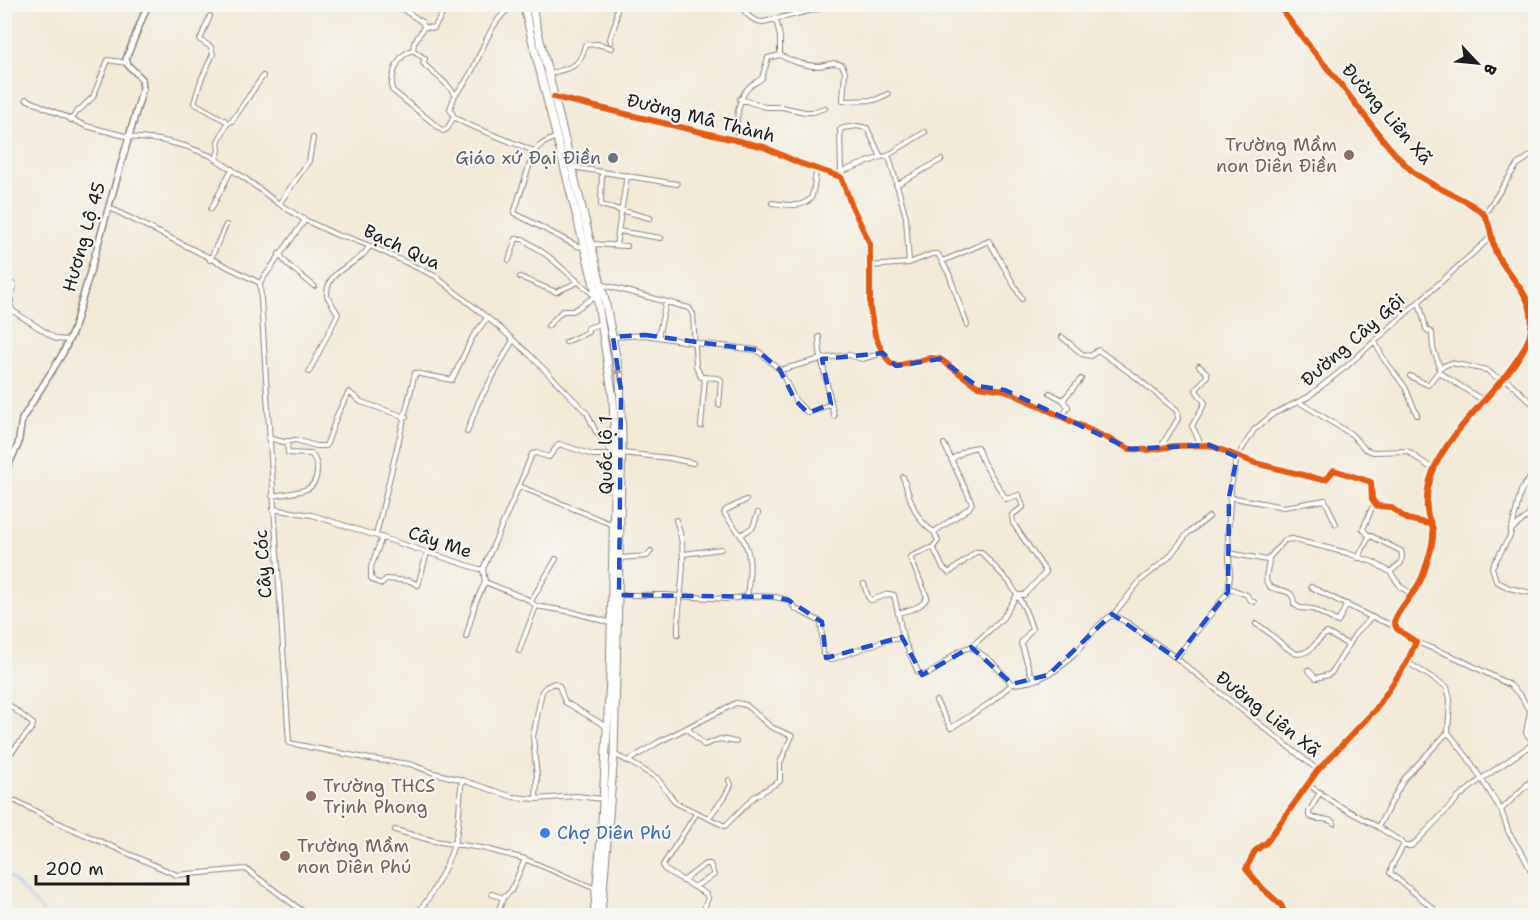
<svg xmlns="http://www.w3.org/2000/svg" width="1540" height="920" font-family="'Shantell Sans',sans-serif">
  <rect width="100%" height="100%" fill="#f6f6f2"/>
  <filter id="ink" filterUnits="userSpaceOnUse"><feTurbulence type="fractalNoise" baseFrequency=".0167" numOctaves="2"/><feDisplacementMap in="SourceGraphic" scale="12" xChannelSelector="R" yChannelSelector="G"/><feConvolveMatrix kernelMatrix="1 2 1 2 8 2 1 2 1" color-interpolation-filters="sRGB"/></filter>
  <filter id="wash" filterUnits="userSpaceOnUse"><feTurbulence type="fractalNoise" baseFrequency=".008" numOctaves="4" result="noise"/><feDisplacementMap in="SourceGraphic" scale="24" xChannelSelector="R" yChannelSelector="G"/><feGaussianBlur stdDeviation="1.35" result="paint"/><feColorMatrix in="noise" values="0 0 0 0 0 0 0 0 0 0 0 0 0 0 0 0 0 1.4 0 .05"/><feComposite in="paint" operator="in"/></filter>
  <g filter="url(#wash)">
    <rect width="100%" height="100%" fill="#f3e9d7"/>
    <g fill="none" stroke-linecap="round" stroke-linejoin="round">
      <!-- stream -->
      <path stroke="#7eb3ec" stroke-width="1.5" d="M4,870L47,916"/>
    </g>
  </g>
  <g filter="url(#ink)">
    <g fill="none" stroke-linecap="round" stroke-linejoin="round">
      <!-- minor casing -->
      <g stroke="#88827a" stroke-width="6">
        <path id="minor" d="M395,4L422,22L424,27L414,43L413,50L425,59L423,63C433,74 448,82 455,95L450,109L454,117L466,124L534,151L542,144L556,137
          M740,4C746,14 751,21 763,22L838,4
          M1278,4C1299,36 1325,64 1348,94C1368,120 1388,149 1412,171C1428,186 1476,202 1485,216C1492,227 1491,243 1497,255C1514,285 1540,299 1529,338C1514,375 1471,410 1449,443C1435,462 1425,486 1427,510C1427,518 1433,524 1433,532C1434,544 1428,560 1424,572C1418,593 1400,604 1394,622L1397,629L1416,642L1407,662L1376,709L1318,770L1267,842L1255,851L1246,869L1262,888L1281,905L1283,909L1279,916
          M351,5L352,4
          M210,16L200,40L211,47L213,54L201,80L194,103L226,121L227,124
          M776,19L780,37V55
          M424,27L434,28L448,4
          M611,42L610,39L616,21L617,4
          M413,50C397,54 391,76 392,90L443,131L447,129L454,117
          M780,55C790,61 806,66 818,66C827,65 833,61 842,65L845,72L843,101L875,100L888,94
          M549,74C570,67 580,69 585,45L597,44L612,48
          M455,95C482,68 482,25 515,4
          M555,97L764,147L799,163L841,177L851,204L870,244V309L875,335L883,353L890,363L896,366L931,358L940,359L977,386L1005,390L1130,449L1148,450L1174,446L1209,445L1255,463L1319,479H1326L1334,470L1371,482L1372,499L1377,506L1390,507L1407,519L1430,524
          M26,99L86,126L129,137L160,140L185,146L211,156L246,179L279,204L305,220L339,236L347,237L375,248L435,276L499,327L531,356L587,413L596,432L614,455
          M740,99L765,107H782L805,112H813L825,108
          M71,120L76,113L93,97L108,60L127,63
          M738,140C735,123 737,98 750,86C754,83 759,81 762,78L768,58L780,55
          M534,151L514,213L577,246L584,247
          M887,156L925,132
          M216,159L219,150L218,142L227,124L232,121L263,76
          M572,167L677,184
          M602,172L601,205L650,218
          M841,173L840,130L843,128L857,126L867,128L881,157
          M835,174L881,157L887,156L890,160L906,217L909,263L869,266
          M896,185L941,160
          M772,203C782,204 803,209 811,198C814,194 815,175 817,168
          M279,204L309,161L313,138
          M108,207L260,283
          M211,209L232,169
          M1484,215L1517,165L1536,152
          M305,220L260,283L289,743L370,759L410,764L434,773L462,780
          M618,231L661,238
          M592,244L627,246
          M616,245L627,175
          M279,254L288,265L314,286
          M210,260L226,225
          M509,260L516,239H523L548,256L596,297
          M943,261L989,241L1022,299
          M909,263L932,254H938L949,274L967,325
          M520,277L556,292L578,282
          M4,279L14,285L10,305L13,311L56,339L69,340
          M600,284L689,308L693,314L696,366L701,377L718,378L721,380L719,405
          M1419,301L1426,329L1432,333L1433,348L1440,367
          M548,326L562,311H573L594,297
          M613,337L645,335L695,343L757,350L780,370L795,400L808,413L831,404
          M658,337L666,302
          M819,337L820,352L834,416
          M1062,337L1082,354L1091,356L1098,350L1136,377L1177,411L1178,419L1160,448
          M566,342L588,332V328L602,323
          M1375,342L1383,358L1405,387L1417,415
          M1199,366L1207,373V376L1196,390L1205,403L1192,426L1201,444
          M780,370L825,358L849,355L862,359L883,353
          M309,372L338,314L327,296C326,267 357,268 369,247
          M1410,376L1428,385L1439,371
          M1050,393L1063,400L1068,407L1062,417
          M1063,400L1081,379
          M1484,401L1440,373L1439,368L1451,363L1487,370L1494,376L1507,380L1536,407
          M1299,402L1351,434L1365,449L1373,452L1407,451L1434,470
          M701,426L705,377
          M467,432L478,403L513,340
          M268,438L284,442L296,440L316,446H326L338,413L349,392L361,402L406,417
          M622,453L669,458L693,463
          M952,459L968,449L977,447L983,462L1006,499L1019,495L1023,507L1012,515L1013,523L1046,572L1024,595H1017C1023,604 1029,619 1032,629L1021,643L1030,672L1035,679
          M1536,469L1521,491L1510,536L1492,567L1496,581L1509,588L1536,594
          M903,477C910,497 914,520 934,532
          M1525,484L1536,491
          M519,486L532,454L536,453L549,457L559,444L593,455H615
          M272,496C283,494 297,493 307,489C319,483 320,463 311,454L288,453L287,441
          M1229,497L1284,507L1325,500L1336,524
          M746,500L726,510L724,513C729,521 736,528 741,536C754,556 749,576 747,597
          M1374,503L1363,529L1367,534L1401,551L1402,555L1401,563L1390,572
          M273,509L312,515L479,569H483L519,486L613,525
          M676,520C691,559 677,595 678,634
          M1511,530L1529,515L1536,495
          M376,535L415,373L452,380L472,338L487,318
          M741,535L753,527L758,513
          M382,537L371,567V578L374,581L382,584L386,579L410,581L418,585L427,553
          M933,547L938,541L934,532L969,508L972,503L944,444
          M1229,553L1267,560L1285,540L1292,539L1347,553L1373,562L1390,572L1401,587L1413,595
          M684,554L721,549
          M620,558L647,556L651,551
          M1358,558L1370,535
          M1269,559C1269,567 1264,577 1267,583C1272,595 1294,584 1294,604L1300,608L1313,609L1338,622L1347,604
          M483,569L485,582L527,599L536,606L572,612L612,623
          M864,584L868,597L871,600L889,594L894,595L898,613
          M1311,587L1369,616L1394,626
          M1229,588L1247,595L1249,599L1254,602
          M619,595H663L727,599L755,596L775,597L788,600L796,609L821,622L823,654L830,660L886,640L903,638L918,672L922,675C941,673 951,650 971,647L991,661L1012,684
          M531,601L556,559
          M1113,615L1140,581L1168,558L1188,533L1209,517
          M1256,624C1272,632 1282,648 1297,654C1316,652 1314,640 1327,633L1349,645
          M466,637L475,604L485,582
          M903,638L898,613C909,610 922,608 927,597L910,557L933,547L943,568L949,573L976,552H981L1010,583L1017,595L1002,619L971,647
          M1416,642L1457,658L1510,685L1521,696L1530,712L1526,733L1536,746
          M519,651L536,606
          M1176,658L1228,592L1230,577L1228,533L1231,486L1237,457L1254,430L1273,414L1308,397L1347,366L1491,237
          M1308,670L1316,678L1328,675L1332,672L1356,633L1372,617
          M1012,684C1039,683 1063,669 1080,648C1090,636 1099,622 1113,615L1128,623L1176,658L1318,770
          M4,701L33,724L32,728L4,761
          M936,701L951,728L990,703L1012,684
          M687,728L704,745L720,739L736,742
          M1448,732L1468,758L1501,810
          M615,755L628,761L657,743L736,703L746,705L771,727L792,736L780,763V781L754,797L725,826L676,803L657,778L628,761
          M1536,776L1501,810L1509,833L1523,855L1536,881
          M1527,784L1536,793
          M1309,785L1334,803L1378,827L1402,842L1403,846L1393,864L1390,873L1433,908L1436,916
          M1320,792L1309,812V816C1317,822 1326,816 1334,823
          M536,799L537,777L533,737L542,691L546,687L554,683L559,686L565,702L607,727
          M4,806L9,801H16L54,821L177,875L246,869L309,916
          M696,814L663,865L664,869L706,894L708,898L701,916
          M709,817L724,798L731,785L729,780
          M1378,827L1404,779L1448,732L1450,699L1447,687L1407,662
          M395,830L434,841L482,848L525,859L596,889
          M1403,846H1411L1417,841L1459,797L1480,780L1534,743
          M683,881L705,864H710L714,875L694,887
          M492,894L503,898L511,891L525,859
          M415,916C433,896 452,858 457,832C460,815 459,797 462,780L513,797L536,799L576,796L603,799
          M497,916L503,898"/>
      </g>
      <!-- tertiary casing -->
      <g stroke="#88827a" stroke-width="8">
        <path id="tertiary" d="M4,474L18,445L22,419L63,353L73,331L143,88L142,79L128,65L126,59L148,4"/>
      </g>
      <!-- trunk casing -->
      <g stroke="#88827a" stroke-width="9">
        <path id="trunk" d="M523,4L597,297L613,398L615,455L610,678L601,838L594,916
          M531,4L605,300L620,377L622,439L614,754L601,916"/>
      </g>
      <!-- minor -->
      <use href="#minor" stroke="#fff" stroke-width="4"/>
      <!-- tertiary -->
      <use href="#tertiary" stroke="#fff" stroke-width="5"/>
      <!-- trunk -->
      <use href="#trunk" stroke="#fff" stroke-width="7"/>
      <!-- cycleway casing -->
      <g stroke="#f6f6f2" stroke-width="10">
        <path id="cycleway" d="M1278,4C1299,36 1325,64 1348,94C1368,120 1388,149 1412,171C1428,186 1476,202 1485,216C1492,227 1491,243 1497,255C1514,285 1540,299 1529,338C1514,375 1471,410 1449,443C1435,462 1425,486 1427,510C1427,518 1433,524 1433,532C1434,544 1428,560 1424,572C1418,593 1400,604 1394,622L1397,629L1416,642L1407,662L1376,709L1318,770L1267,842L1255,851L1246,869L1262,888L1281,905L1283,909L1279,916
          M554,97L764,147L799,163L841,177L851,204L870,244V309L875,335L883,353L890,363L896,366L931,358L940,359L977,386L1005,390L1130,449L1148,450L1174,446L1209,445L1255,463L1319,479H1326L1334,470L1371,482L1372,499L1377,506L1390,507L1407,519L1430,524"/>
      </g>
      <!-- cycleway -->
      <use href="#cycleway" stroke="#e8590c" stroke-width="6"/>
    </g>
    <!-- one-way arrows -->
    <defs><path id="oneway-solid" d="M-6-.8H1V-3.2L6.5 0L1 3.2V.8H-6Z" transform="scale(1.5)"/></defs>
    <use fill="#999" href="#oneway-solid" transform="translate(619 375) rotate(-98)"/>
  </g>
  <!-- marked area -->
  <path fill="none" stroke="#1d4ed8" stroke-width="4.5" stroke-dasharray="12 8" stroke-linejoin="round" d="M645,335L757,350L780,370L795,400L808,413L831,404L822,359L883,353L896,366L940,359L977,386L1005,390L1130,449L1209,445L1237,457L1229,497L1228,592L1176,658L1112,614L1048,675L1012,684L971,647L922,675L902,637L826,658L822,622L788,600L775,597L619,595L621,390L613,337Z"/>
  <!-- markers -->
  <g fill="#8d6e63" stroke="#f6f6f2" stroke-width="2">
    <circle cx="1349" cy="155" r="6"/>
    <circle cx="311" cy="796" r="6"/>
    <circle cx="285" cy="856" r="6"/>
  </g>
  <circle fill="#6b7280" stroke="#f6f6f2" stroke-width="2" cx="613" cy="158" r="6"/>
  <circle fill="#3f7fe0" stroke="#f6f6f2" stroke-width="2" cx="545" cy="833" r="6"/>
  <g text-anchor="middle" stroke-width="4.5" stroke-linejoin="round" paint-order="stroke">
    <!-- street labels -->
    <g font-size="18" fill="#1c1c1c" stroke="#f6f6f2">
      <text transform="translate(1387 114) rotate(49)" y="6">Đường Liên Xã</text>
      <text transform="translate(701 118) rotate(14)" y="6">Đường Mâ Thành</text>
      <text transform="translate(84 237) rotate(-74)" y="6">Hương Lộ 45</text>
      <text transform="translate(402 247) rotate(25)" y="6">Bạch Qua</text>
      <text transform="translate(1353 340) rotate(-41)" y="6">Đường Cây Gội</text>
      <text transform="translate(606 455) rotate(-90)" y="6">Quốc lộ 1</text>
      <text transform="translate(440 542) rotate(18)" y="6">Cây Me</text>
      <text transform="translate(263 564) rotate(-94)" y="6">Cây Cóc</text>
      <text transform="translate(1268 714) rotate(38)" y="6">Đường Liên Xã</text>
    </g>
    <!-- education labels -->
    <g font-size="18" fill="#785e54" stroke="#f6f6f2" text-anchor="start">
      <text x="1337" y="151" text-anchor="end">Trường Mầm<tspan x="1337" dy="21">non Diên Điền</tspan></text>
      <text x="323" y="792">Trường THCS<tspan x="323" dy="21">Trịnh Phong</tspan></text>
      <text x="297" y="852">Trường Mầm<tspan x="297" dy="21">non Diên Phú</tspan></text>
    </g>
    <!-- worship labels -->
    <g font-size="18" fill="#5b616d" stroke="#f6f6f2" text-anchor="end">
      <text x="601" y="164">Giáo xứ Đại Điền</text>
    </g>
    <!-- shop labels -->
    <g font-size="18" fill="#366cbe" stroke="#f6f6f2" text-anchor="start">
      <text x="557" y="839">Chợ Diên Phú</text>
    </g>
  </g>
  <!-- margin -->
  <rect width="1540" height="920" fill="none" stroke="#f6f6f2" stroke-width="24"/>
  <!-- north arrow -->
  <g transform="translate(1477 63) rotate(116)" stroke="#f6f6f2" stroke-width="4.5" paint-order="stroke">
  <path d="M0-4.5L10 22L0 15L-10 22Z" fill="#1c1c1c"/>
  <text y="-9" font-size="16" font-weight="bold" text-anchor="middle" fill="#1c1c1c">B</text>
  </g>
  <!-- scale -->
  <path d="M36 875v9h152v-9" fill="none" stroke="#1c1c1c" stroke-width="3"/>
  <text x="45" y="875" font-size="18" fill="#1c1c1c" stroke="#f6f6f2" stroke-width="4.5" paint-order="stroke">200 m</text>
</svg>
